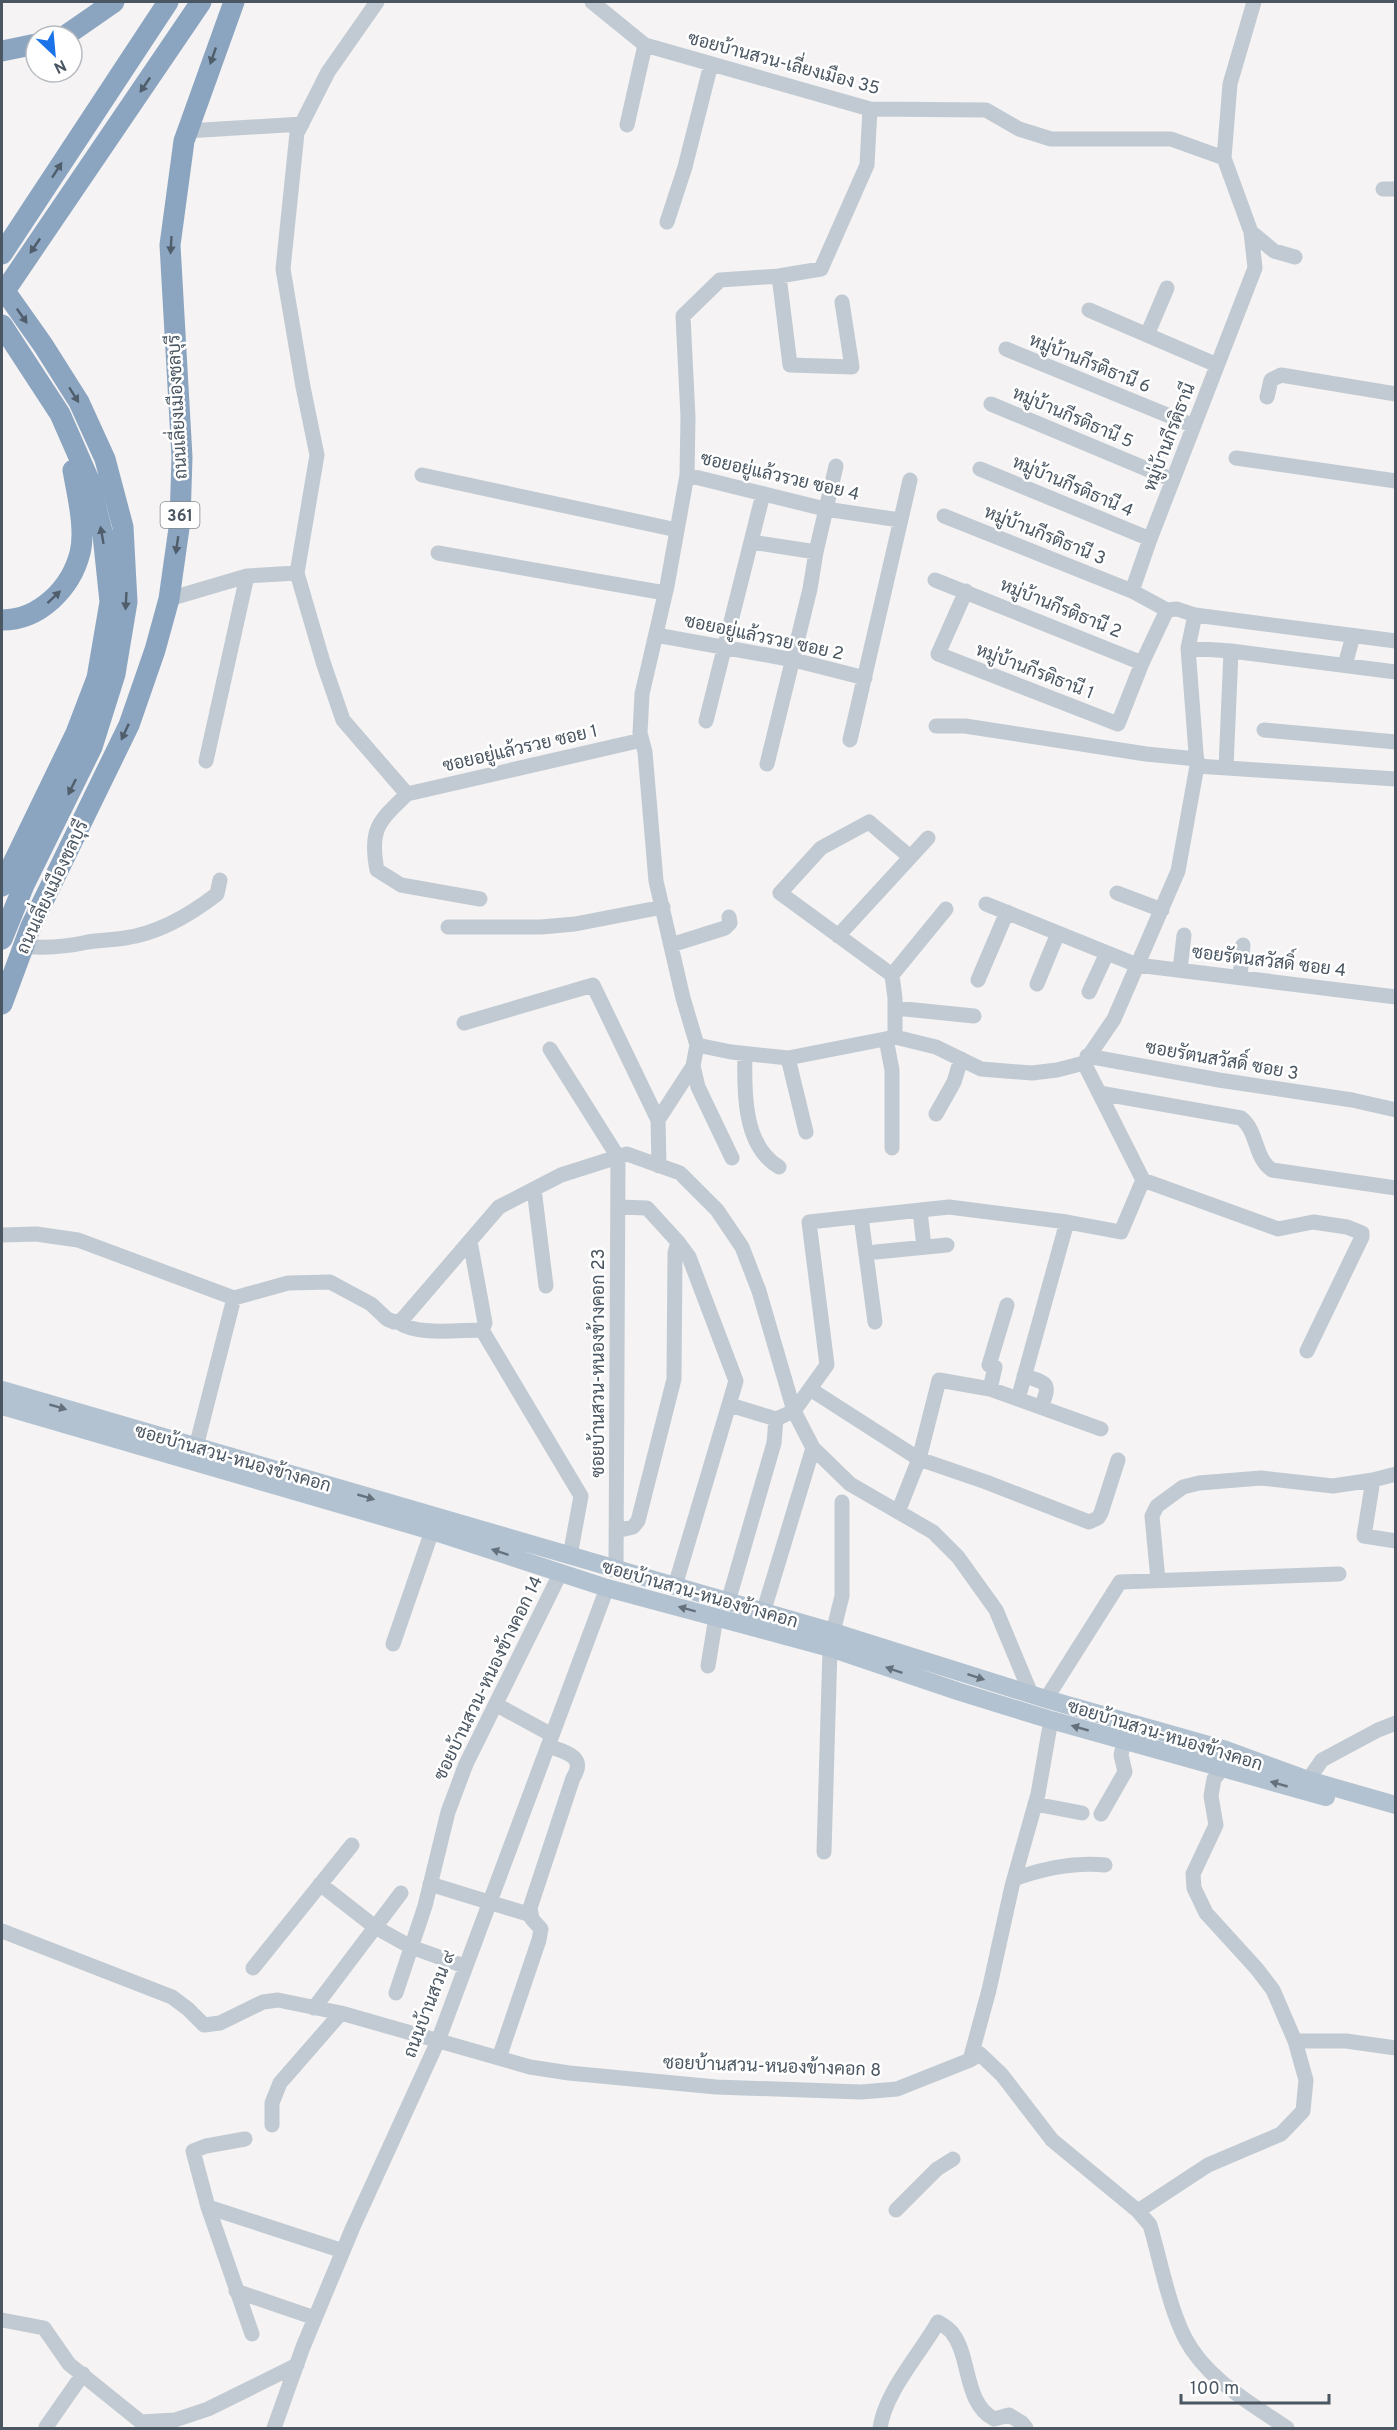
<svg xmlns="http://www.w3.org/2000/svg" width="1397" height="2430" font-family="Overpass,Sarabun,sans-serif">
  <rect width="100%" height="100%" fill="#f5f3f3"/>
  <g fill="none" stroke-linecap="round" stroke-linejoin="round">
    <!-- minor -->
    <path stroke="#c1cad2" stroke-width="15" d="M377,2L328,72L297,133L283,269L303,387L317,455L297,573L323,662L343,720L407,794
      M592,2L645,45L870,109L986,110L1019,129L1051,139H1171L1224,158
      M1254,2L1230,84L1224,158L1251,232L1274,251L1295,257
      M627,125L645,45
      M187,131L302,124
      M1383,189H1396
      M667,222L685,167L711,64
      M779,276L790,365L852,367L842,302
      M1089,310L1217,365
      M1147,335L1167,288
      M1006,349L1194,426
      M1267,397L1271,380L1281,375L1396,394
      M991,404L1173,480
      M1236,458L1396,481
      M980,469L1150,539
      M422,475L677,530
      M687,475L825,509L900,520
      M944,516L1132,591L1167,610L1177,609L1195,615L1396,641
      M751,542L816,552
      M438,553L665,593
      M935,580L1142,663
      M966,591L938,654L1118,724L1142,663L1167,610
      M1132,591L1150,539L1255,268L1251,232
      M169,599L247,576L297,573
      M656,635L794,660L865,678
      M1188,648L1231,651L1226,768
      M1231,651L1396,672
      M1345,665L1353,636
      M706,721L763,494
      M936,726H965L1146,754L1197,759
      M1264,730L1396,742
      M850,740L910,480
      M206,761L247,576
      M767,764L810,589L816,552L836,466
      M1197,766L1396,779
      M407,794L642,740
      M407,794C379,821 369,829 377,870L401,885L480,899
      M1117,893L1162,910
      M986,904L1137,965L1396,997
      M448,927H541L575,924L663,907
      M838,936L928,838
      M671,945L725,928L730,923L729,917
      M23,946C46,949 65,947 88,942C100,940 113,940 125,938C160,933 190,915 217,894L220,880
      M1180,970L1184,935
      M892,975L946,909
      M1240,977L1243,945
      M978,980L1007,912
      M1037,984L1058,933
      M1089,992L1107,953
      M895,1008L974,1016
      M464,1023L593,985L658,1120
      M895,1037V998L892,975L780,893L821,848L869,822L910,857
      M886,1039L892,1070V1148
      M697,1045L731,1052L788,1058L895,1037L936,1047L981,1069L1032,1073L1057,1070L1084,1063L1114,1019L1178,871L1197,766L1188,648L1195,615
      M550,1049L618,1157
      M745,1054C744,1090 743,1146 779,1167
      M1087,1056L1219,1080L1352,1100L1396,1110
      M788,1058L806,1132
      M693,1066L698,1087L732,1158
      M1099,1093L1241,1118C1258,1131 1254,1158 1272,1170L1396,1188
      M936,1114L954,1082L961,1059
      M659,1166L658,1120L693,1066L697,1045L683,998L656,881L645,752L640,733L642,694L667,586L687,475L688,417L683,316L720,280L779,276L821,269L867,165L870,109
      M1143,1180L1278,1229L1313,1222L1347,1227L1362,1233V1237L1307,1351
      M534,1189L546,1286
      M920,1211L924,1247
      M861,1217L875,1322
      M2,1235L36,1234L78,1240L234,1298L288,1283L330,1282L371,1304L387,1319L394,1322L401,1321L499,1207L561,1175L627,1154L680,1173L717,1210L742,1247L759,1291L794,1411L813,1448L850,1484L933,1532L958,1557L996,1610L1031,1694
      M470,1241L485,1323L482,1330
      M876,1252L947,1245
      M398,1322C417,1336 458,1330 482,1330
      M482,1330L581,1496L570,1556
      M1024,1376C1048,1383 1051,1383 1041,1407
      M810,1389L919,1459L986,1482L1089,1522L1098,1518L1101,1513L1118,1460
      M990,1389L995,1367L989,1365L1007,1305
      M1018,1399L1067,1222
      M730,1405L776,1419
      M196,1447L234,1298
      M1396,1474L1373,1480L1364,1536L1396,1541
      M898,1512L919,1459L939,1380L990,1389L1101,1429
      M616,1531L633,1527L638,1521L674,1379L675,1253L678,1242L647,1208L618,1207
      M616,1569L618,1157
      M1158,1580L1152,1516L1157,1506L1183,1487L1199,1483L1261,1478L1333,1486L1373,1480
      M675,1586L736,1381L689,1257L678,1242
      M728,1602L774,1443L776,1419L794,1411L827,1365L809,1222L949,1207L1067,1222L1121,1232L1143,1180L1084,1063
      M763,1613L813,1448
      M833,1632L842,1596V1502
      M393,1644L432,1531
      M708,1666L716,1617
      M1046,1699L1120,1582L1339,1574
      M497,1705L552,1735
      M1308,1780L1322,1760L1378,1730L1396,1723
      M1035,1804L1082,1813
      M1101,1814L1125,1772L1121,1755L1124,1741
      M824,1852L830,1648
      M1014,1879C1044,1868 1073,1862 1105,1865
      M320,1884L375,1927L411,1947L464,1966
      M430,1884L531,1915
      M2,1931L172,1997L188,2009L204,2025L220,2023L263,2002L278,2000L341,2013L530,2067L569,2073L716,2087L861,2092L897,2089L970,2060L989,1990L1012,1886L1038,1794L1051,1720
      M253,1968L352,1845
      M396,1993L425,1906L448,1812L466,1764L561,1572
      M314,2008L401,1893
      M1295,2041H1346L1396,2048
      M499,2058L539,1940L541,1929L532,1919L530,1908L573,1778C587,1756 565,1752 548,1746
      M970,2060L980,2054L1002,2075L1052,2140L1138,2211L1150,2225C1160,2259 1169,2307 1185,2338C1206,2379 1252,2404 1287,2428
      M272,2125V2103L280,2083L341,2013
      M208,2207L193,2151L206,2146L245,2139
      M896,2210L937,2169L953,2159
      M1138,2211L1208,2165L1281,2134L1303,2111L1306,2080L1295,2041L1273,1990L1257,1969L1206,1913L1194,1888L1193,1874L1216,1825L1211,1796L1214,1779L1222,1769
      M236,2291L315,2318
      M2,2320L44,2328L69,2364L141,2422L175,2420L208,2409L297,2365
      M252,2334L208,2207L343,2251
      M46,2427L83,2374
      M274,2428L303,2347L353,2227L438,2041L607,1588
      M880,2428C885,2392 920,2354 938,2322C943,2325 950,2329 953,2334C971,2359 964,2403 994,2419L1009,2415L1022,2423L1026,2428"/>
    <!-- major -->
    <path stroke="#b3c2d1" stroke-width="18" d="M2,1390L833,1632L1046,1699L1226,1750L1308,1780L1396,1805
      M2,1406L432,1531L607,1588L830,1648L960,1692L1051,1720L1326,1797"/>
    <!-- highway -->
    <path stroke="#8ba5c1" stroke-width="21" d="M65,36L114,2
      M2,51L36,44
      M2,254L168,2
      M2,287L43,345L79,402L105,459L123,527L127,602L115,674L92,747L24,885L2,939
      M2,295L201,2
      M2,325L60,414L89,480L103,535L110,602L97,678L76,733L2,886
      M2,620C40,620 71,588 80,553C86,528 77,494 73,470
      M2,1004L31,926L129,725L155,650L169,599L180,521L182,457L170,245L184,141L234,2"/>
  </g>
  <!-- one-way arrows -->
  <defs><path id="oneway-solid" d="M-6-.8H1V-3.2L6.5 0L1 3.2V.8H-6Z" transform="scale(1.5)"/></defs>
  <g fill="#505e6b">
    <use href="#oneway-solid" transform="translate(213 56) rotate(109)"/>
    <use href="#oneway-solid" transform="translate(145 85) rotate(124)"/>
    <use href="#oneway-solid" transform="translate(57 170) rotate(-57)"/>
    <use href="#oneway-solid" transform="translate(171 245) rotate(93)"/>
    <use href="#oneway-solid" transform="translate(35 246) rotate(124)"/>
    <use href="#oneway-solid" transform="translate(22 316) rotate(55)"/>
    <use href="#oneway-solid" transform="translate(74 395) rotate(58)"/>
    <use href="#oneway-solid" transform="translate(102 535) rotate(-100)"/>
    <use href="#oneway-solid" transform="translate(177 545) rotate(98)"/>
    <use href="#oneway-solid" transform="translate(54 597) rotate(-43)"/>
    <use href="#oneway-solid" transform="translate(126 601) rotate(93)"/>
    <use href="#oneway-solid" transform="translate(125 732) rotate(115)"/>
    <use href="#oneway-solid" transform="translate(72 787) rotate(116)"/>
  </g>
  <g fill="#64717d">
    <use href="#oneway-solid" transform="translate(58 1407) rotate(16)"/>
    <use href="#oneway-solid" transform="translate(366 1497) rotate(16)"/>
    <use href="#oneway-solid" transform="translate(500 1552) rotate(-162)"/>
    <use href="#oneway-solid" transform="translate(687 1609) rotate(-165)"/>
    <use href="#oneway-solid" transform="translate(894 1670) rotate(-161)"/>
    <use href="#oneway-solid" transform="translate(976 1677) rotate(18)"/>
    <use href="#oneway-solid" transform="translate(1080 1728) rotate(-164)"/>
    <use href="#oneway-solid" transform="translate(1279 1784) rotate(-164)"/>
  </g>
  <g text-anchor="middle" stroke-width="5" stroke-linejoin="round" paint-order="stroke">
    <!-- shield labels -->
    <rect fill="#fff" stroke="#808990" stroke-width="1.5" x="160.5" y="502" width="39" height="26" rx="4.5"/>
    <g font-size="16" font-weight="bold" fill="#4a5661">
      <text x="180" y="521">361</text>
    </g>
    <!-- street labels -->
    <g font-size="18" fill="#4a5661" stroke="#fff">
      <text transform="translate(784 63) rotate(15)" y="6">ซอยบ้านสวน-เลี่ยงเมือง 35</text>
      <text transform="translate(1090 363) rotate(22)" y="6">หมู่บ้านกีรติธานี 6</text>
      <text transform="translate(177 407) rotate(-93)" y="6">ถนนเลี่ยงเมืองชลบุรี</text>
      <text transform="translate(1073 417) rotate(23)" y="6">หมู่บ้านกีรติธานี 5</text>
      <text transform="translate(1169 437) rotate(-69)" y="6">หมู่บ้านกีรติธานี</text>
      <text transform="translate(780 476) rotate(13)" y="6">ซอยอยู่แล้วรวย ซอย 4</text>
      <text transform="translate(1073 486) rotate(23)" y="6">หมู่บ้านกีรติธานี 4</text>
      <text transform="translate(1045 535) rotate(22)" y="6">หมู่บ้านกีรติธานี 3</text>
      <text transform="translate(1061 608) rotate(22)" y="6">หมู่บ้านกีรติธานี 2</text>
      <text transform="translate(764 637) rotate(12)" y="6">ซอยอยู่แล้วรวย ซอย 2</text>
      <text transform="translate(1035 671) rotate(21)" y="6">หมู่บ้านกีรติธานี 1</text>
      <text transform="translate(520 748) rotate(-13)" y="6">ซอยอยู่แล้วรวย ซอย 1</text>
      <text transform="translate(52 887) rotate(-65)" y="6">ถนนเลี่ยงเมืองชลบุรี</text>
      <text transform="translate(1269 961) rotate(7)" y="6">ซอยรัตนสวัสดิ์ ซอย 4</text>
      <text transform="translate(1222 1060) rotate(10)" y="6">ซอยรัตนสวัสดิ์ ซอย 3</text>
      <text transform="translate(598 1363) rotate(-90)" y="6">ซอยบ้านสวน-หนองข้างคอก 23</text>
      <text transform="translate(233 1458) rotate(16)" y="6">ซอยบ้านสวน-หนองข้างคอก</text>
      <text transform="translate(700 1594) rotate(16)" y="6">ซอยบ้านสวน-หนองข้างคอก</text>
      <text transform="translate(488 1678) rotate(-64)" y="6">ซอยบ้านสวน-หนองข้างคอก 14</text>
      <text transform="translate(1165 1735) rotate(17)" y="6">ซอยบ้านสวน-หนองข้างคอก</text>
      <text transform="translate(429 2004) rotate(-69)" y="6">ถนนบ้านสวน ๙</text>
      <text transform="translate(772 2066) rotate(2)" y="6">ซอยบ้านสวน-หนองข้างคอก 8</text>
    </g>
  </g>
  <!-- border -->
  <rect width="1397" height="2430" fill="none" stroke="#4a5661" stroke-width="6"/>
  <!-- north arrow -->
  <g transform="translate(54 54) rotate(154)"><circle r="28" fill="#ffffff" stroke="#b7bbc0" stroke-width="1.5"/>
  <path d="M0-4.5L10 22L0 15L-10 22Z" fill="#1a73e8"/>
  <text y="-9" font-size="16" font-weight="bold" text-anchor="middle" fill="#4a5661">N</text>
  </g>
  <!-- scale -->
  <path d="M1181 2394v9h148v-9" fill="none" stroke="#4a5661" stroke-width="3"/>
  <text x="1190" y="2394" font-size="18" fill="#4a5661" stroke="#ffffff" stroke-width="4.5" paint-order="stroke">100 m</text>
</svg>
